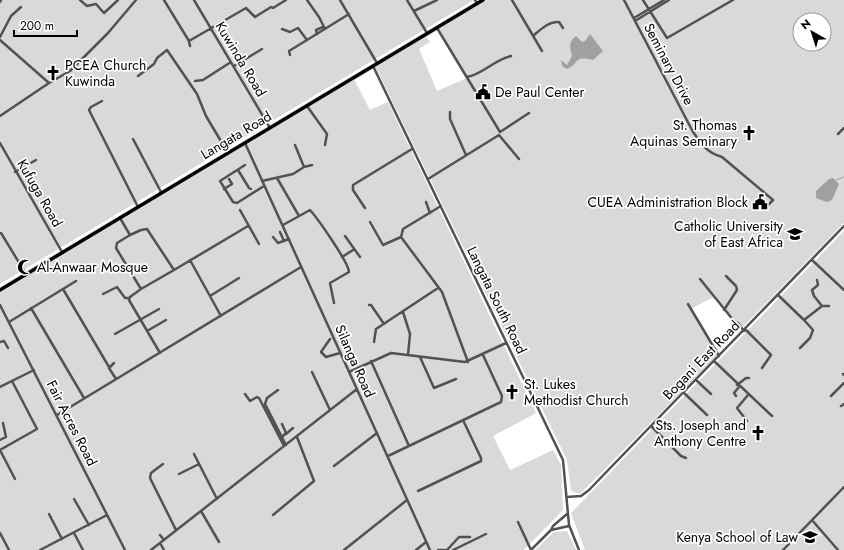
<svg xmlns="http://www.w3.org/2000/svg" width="844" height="550" font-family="Jost,sans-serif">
  <rect width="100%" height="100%" fill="#fff"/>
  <!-- green -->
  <path fill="#d9d9d9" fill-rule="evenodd" d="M0,0H474L0,284Z
    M487,0H844V223L741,329L715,296L691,309L717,356L580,494L571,491L567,460L375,66L424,34L430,42L419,49L437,91L467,78L438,29ZM800,20H824V44H800Z
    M354,79L370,110L388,102L536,413L493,436L510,470L553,450L561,465L563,510L524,550H0V293Z
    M844,231V550H585L571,513Z
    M567,531L576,550H535L554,532Z"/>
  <!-- water -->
  <path fill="#a0a0a0" d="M590,34L603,51L593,60C572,55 581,63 567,69L562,66L561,60L567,65L572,56C570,48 568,42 576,36L582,42L585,41Z
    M833,178L839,184L832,200L827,202L816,198V191L829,179Z"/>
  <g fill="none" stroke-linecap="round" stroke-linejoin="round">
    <!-- stream -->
    <path stroke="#a0a0a0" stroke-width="1" d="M836,180L844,177"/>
    <!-- major casing -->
    <g stroke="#dbdbdb" stroke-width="5">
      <path id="major" d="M0,290L483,0"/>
    </g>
    <!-- minor -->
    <path stroke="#525252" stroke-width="2.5" d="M80,0L87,6L96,4L104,13L118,0
      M164,0L189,41L246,8L255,17L271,7L273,8L286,0
      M194,0L270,128
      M307,0L319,17L325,29
      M340,0L377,63
      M407,0L427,33
      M475,0L477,3
      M512,0L542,51
      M624,0L692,130C700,143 707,153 722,157L773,200L767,206L759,199
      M643,0L667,38L733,0
      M0,2L1,0
      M414,11L437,0
      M634,18L664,0
      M635,21L669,0
      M437,28L500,132L529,113
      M282,29L290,32L298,28L307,40L349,14
      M317,34L316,30L323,27
      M533,36C540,30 549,21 559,22L563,28
      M0,37L11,16L21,7
      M0,40L49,83
      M189,41L190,46
      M290,55L289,51L307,40
      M234,66L262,49
      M373,66L563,460L569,525L579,550
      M138,76L154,64L157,58L167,50L197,94L206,116L228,153
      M467,77C483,74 494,60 511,56
      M195,81L203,80L231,62
      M102,101L91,107L89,110L138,207
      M307,106L327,134L325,145
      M450,112V119L466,155
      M0,116L49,83L70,71L108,33L136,0
      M838,134L844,128
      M133,139L161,192
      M0,143L62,252
      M245,143L430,550
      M295,145L304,167
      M245,165L220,181L233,202L237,203L264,186
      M238,170L249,188L251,189
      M15,172L36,160
      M277,178L299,216
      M428,179L499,135L519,159
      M262,181L293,174L304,167L312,165
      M224,189L232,184L229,179
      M426,202L430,213
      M441,206L403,229L401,237L442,292L468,362
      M365,208L353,190V185L412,149
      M240,210L259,244
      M120,218L130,235L117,243L116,248L141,289L130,297L129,300L160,353
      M370,222L383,245L401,237
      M283,225L310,210C318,219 349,263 349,272L330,283L334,303
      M280,232L284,241
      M1,233L26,274
      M130,235L141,230L147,229L174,270L248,226
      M345,236L360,257
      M273,237L278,243L289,239
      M342,257L353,250
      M190,260L221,316
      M812,260L844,290
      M700,279L734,321L738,323L744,331
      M63,289L76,281
      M141,289L174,270
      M103,294L117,287L125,298H129
      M778,295L804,320L822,306L814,296L812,290L818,285L817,280
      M210,296L239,278
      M688,304L719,356
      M0,305L125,550
      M369,305H371L384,324
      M822,306H829
      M31,308L84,398
      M724,310L737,290L736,286L726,276
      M403,312L410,334L408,355
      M9,322L63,289L109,367
      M745,329L771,355L762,368
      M147,331L166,320
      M115,334L159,309
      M330,339L321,352L326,357L340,353
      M0,342L4,341L8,348
      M374,342L376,329L438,288
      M800,348L810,338L813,330L804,320
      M420,357L434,388L456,379
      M371,361L409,446
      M714,361L772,416
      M114,363L109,368L116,379
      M312,372L330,410
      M349,372L391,353L465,362L506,343
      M843,374L844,375
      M696,380L711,394
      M12,381L37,429L0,450L15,479
      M737,385L746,378H749
      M0,387L34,370
      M278,390L267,398L265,404L286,445
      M683,392L707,415
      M245,394L250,401L257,397L259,398L284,446
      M736,396L734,393L739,387
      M831,396L844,383
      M841,406L844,404
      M57,415L301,267
      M747,421L737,408L748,395
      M282,424L286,433L282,437
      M651,426L681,456L686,458
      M286,434L293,428
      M0,440L6,437L3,423
      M194,454L217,499
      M388,456L501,402L502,396L483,355
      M163,464L151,473L150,478L176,530
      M334,466L377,433
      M179,474L199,464
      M418,491L481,461V458L463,420
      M567,497L581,496L589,490L844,226
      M74,499L89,525
      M201,511L219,542
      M49,514L62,539
      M273,515L314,481L297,437
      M812,520L838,550
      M518,522L531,550
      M551,530L553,526L567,514
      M0,533L9,550
      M74,533L83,550
      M160,535L164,540
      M160,543L164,550
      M40,550L107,515
      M151,550L357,389
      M344,550L407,500
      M416,550L426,542
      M438,550H447
      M447,550L459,537H470
      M453,550L486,534
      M531,550L551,530L569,526
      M783,550L844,487"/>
    <!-- major -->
    <use href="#major" stroke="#000" stroke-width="3.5"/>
  </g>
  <!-- icons -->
  <defs>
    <g id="church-bare" transform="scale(1.2)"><path d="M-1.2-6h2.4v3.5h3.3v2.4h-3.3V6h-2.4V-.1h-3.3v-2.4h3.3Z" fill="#000" stroke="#fff" stroke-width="2.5" paint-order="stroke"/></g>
    <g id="civic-bare" transform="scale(1.2)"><path d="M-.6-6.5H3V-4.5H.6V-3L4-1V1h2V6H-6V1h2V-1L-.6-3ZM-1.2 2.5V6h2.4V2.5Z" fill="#000" stroke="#fff" stroke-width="2.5" paint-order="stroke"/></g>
    <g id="university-bare" transform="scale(1.2)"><path d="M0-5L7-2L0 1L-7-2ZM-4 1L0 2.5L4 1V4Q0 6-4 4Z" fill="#000" stroke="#fff" stroke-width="2.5" paint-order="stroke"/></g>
    <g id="mosque-bare" transform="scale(1.2)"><path d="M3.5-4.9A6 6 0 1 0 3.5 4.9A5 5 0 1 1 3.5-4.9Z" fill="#000" stroke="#fff" stroke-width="2.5" paint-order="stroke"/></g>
  </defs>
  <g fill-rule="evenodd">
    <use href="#church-bare" x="53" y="73"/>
    <use href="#civic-bare" x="483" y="92"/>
    <use href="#church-bare" x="749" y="133"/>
    <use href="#civic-bare" x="760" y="202"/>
    <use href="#university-bare" x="795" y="234"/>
    <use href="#mosque-bare" x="25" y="267"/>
    <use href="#church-bare" x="512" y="392"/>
    <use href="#church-bare" x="758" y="433"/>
    <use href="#university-bare" x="810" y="537"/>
  </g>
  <g text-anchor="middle" stroke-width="3.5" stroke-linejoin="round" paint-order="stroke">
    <!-- street labels -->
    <g font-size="14" fill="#000" stroke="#fff">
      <text transform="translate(241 59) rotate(59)" y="5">Kuwinda Road</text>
      <text transform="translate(669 64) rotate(62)" y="5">Seminary Drive</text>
      <text transform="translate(236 135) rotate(-31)" y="5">Langata Road</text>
      <text transform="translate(40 193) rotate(60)" y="5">Kufuga Road</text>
      <text transform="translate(497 300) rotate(64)" y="5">Langata South Road</text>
      <text transform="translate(701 360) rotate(-46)" y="5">Bogani East Road</text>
      <text transform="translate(355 361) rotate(66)" y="5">Silanga Road</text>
      <text transform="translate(72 423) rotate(63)" y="5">Fair Acres Road</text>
    </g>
    <!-- poi labels -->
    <g font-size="14" fill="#000" stroke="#fff" text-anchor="end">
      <text x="65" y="70" text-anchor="start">PCEA Church<tspan x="65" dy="16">Kuwinda</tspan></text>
      <text x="495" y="97" text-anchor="start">De Paul Center</text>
      <text x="737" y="130">St. Thomas<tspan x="737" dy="16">Aquinas Seminary</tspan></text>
      <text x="748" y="207">CUEA Administration Block</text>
      <text x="783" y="231">Catholic University<tspan x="783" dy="16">of East Africa</tspan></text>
      <text x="37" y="272" text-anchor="start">Al-Anwaar Mosque</text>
      <text x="524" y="389" text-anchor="start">St. Lukes<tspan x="524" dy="16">Methodist Church</tspan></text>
      <text x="746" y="430">Sts. Joseph and<tspan x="746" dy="16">Anthony Centre</tspan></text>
      <text x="798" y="542">Kenya School of Law</text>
    </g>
  </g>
  <!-- north arrow -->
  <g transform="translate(812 32) rotate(321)"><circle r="19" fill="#ffffff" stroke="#999999"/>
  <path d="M0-3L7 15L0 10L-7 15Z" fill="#000000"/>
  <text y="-6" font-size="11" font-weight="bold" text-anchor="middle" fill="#000000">N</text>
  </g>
  <!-- scale -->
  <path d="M14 30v6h63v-6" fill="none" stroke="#000000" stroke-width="2"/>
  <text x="20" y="30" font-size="12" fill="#000000" stroke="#ffffff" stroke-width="3" paint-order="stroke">200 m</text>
</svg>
